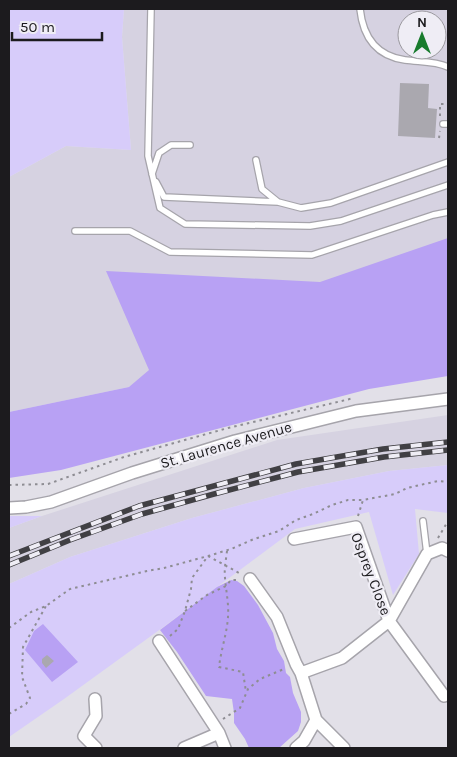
<svg xmlns="http://www.w3.org/2000/svg" width="457" height="757" font-family="Karla,sans-serif">
  <rect width="100%" height="100%" fill="#e2e0e8"/>
  <!-- built -->
  <path fill="#d6d2e1" fill-rule="evenodd" d="M124,9H448V344L129,387L9,412V177L66,146L131,150L122,37ZM407,20H437V50H407Z
    M448,415V465L389,471L304,488L192,518L70,557L9,584V528L42,516L277,440Z"/>
  <!-- green -->
  <path fill="#d7ccfa" d="M9,9H124L122,37L131,150L66,146L9,177Z
    M448,465V513L415,509L419,554L393,595L369,512L295,529L162,628L64,699L9,737V584L70,557L192,518L304,488L389,471Z
    M9,516H42L9,528Z"/>
  <!-- forest -->
  <path fill="#b8a1f4" d="M448,238V376L369,389L61,470L9,478V412L129,387L149,370L106,271L320,282Z
    M231,580L237,581L244,586L258,605L273,633L277,649L284,661L286,673L290,677L293,693L301,712V722L298,731L279,748H249L245,739L234,723V713L232,699L206,696L177,652L160,630L217,587Z
    M43,624L78,662L52,682L25,650L34,631Z"/>
  <!-- building -->
  <path fill="#aaa8af" d="M400,83L429,84L428,108L437,109L435,138L398,136Z
    M47,655L54,661L46,668L42,663V659Z"/>
  <g fill="none" stroke-linecap="round" stroke-linejoin="round">
    <!-- service casing -->
    <g stroke="#a6a4ab" stroke-width="8">
      <path id="service" d="M151,9L148,156L160,208L185,224L310,226L341,221L448,185
        M360,9C363,37 376,56 405,60C420,62 435,61 448,67
        M443,124H448
        M256,160L262,189L278,202L301,208L331,203L448,162
        M152,174L159,153L171,145H190
        M156,182L164,197L278,202
        M75,231H130L170,252L312,255L433,215L448,212
        M423,521L427,554"/>
    </g>
    <!-- minor casing -->
    <g stroke="#a6a4ab" stroke-width="14">
      <path id="minor" d="M9,508L26,507L51,502L132,473L235,441L356,411L448,399
        M294,539L356,527L389,621L444,696
        M250,579L277,617L296,664L301,673
        M159,641L219,733
        M95,699L96,716L84,736L96,748
        M316,720L344,748
        M184,748L219,733L225,748
        M296,748L304,741L316,720L301,673L342,658L389,621L427,554L442,548L448,551"/>
    </g>
    <!-- path -->
    <path stroke="#8e8d93" stroke-width="2" stroke-dasharray="2.5 4" stroke-linecap="butt" d="M440,116V104H448
      M439,138L440,131
      M9,485L48,484L124,457L228,428L354,398
      M358,516L363,500L395,494L407,488L438,481L448,482
      M438,538L448,521
      M227,551C226,560 224,569 225,578C226,591 229,604 228,617C227,633 221,650 219,667L243,672L246,692
      M185,611L207,595L226,586L231,580H238
      M9,628L31,612L46,606L70,589L147,571L164,568L208,556L231,549L254,539L279,531L296,520L313,514L332,505L348,500H363
      M170,636L178,629L185,611L191,589L192,578L208,556L241,574
      M9,714L26,704L30,698L22,677L23,647L46,606
      M223,719L240,708L248,689L260,679L284,669"/>
    <!-- service -->
    <use href="#service" stroke="#fff" stroke-width="5.5"/>
    <!-- minor -->
    <use href="#minor" stroke="#fff" stroke-width="11"/>
    <!-- rail casing -->
    <g stroke="#414044" stroke-width="5.5">
      <path id="rail" d="M9,556L139,506L296,464L383,449L448,442
        M9,565L70,540L142,514L214,494L298,472L384,457L448,450"/>
    </g>
    <!-- rail -->
    <use href="#rail" stroke="#efedf5" stroke-width="4" stroke-dasharray="11" stroke-linecap="butt"/>
  </g>
  <g text-anchor="middle" stroke-width="4.5" stroke-linejoin="round" paint-order="stroke">
    <!-- street labels -->
    <g font-size="15" fill="#1c1b1e" stroke="#efedf5">
      <text transform="translate(226 445) rotate(-16)" y="5">St. Laurence Avenue</text>
      <text transform="translate(371 574) rotate(69)" y="5">Osprey Close</text>
    </g>
  </g>
  <!-- border -->
  <rect width="457" height="757" fill="none" stroke="#1c1b1e" stroke-width="20"/>
  <!-- north arrow -->
  <g transform="translate(422 35)"><circle r="24" fill="#efedf5" stroke="#9b999f"/>
  <path d="M0-4L9 19L0 12L-9 19Z" fill="#187b2d"/>
  <text y="-8" font-size="14" font-weight="bold" text-anchor="middle" fill="#1c1b1e">N</text>
  </g>
  <!-- scale -->
  <path d="M12 32v8h90v-8" fill="none" stroke="#1c1b1e" stroke-width="2.5"/>
  <text x="20" y="32" font-size="15" fill="#1c1b1e" stroke="#efedf5" stroke-width="4" paint-order="stroke">50 m</text>
</svg>
